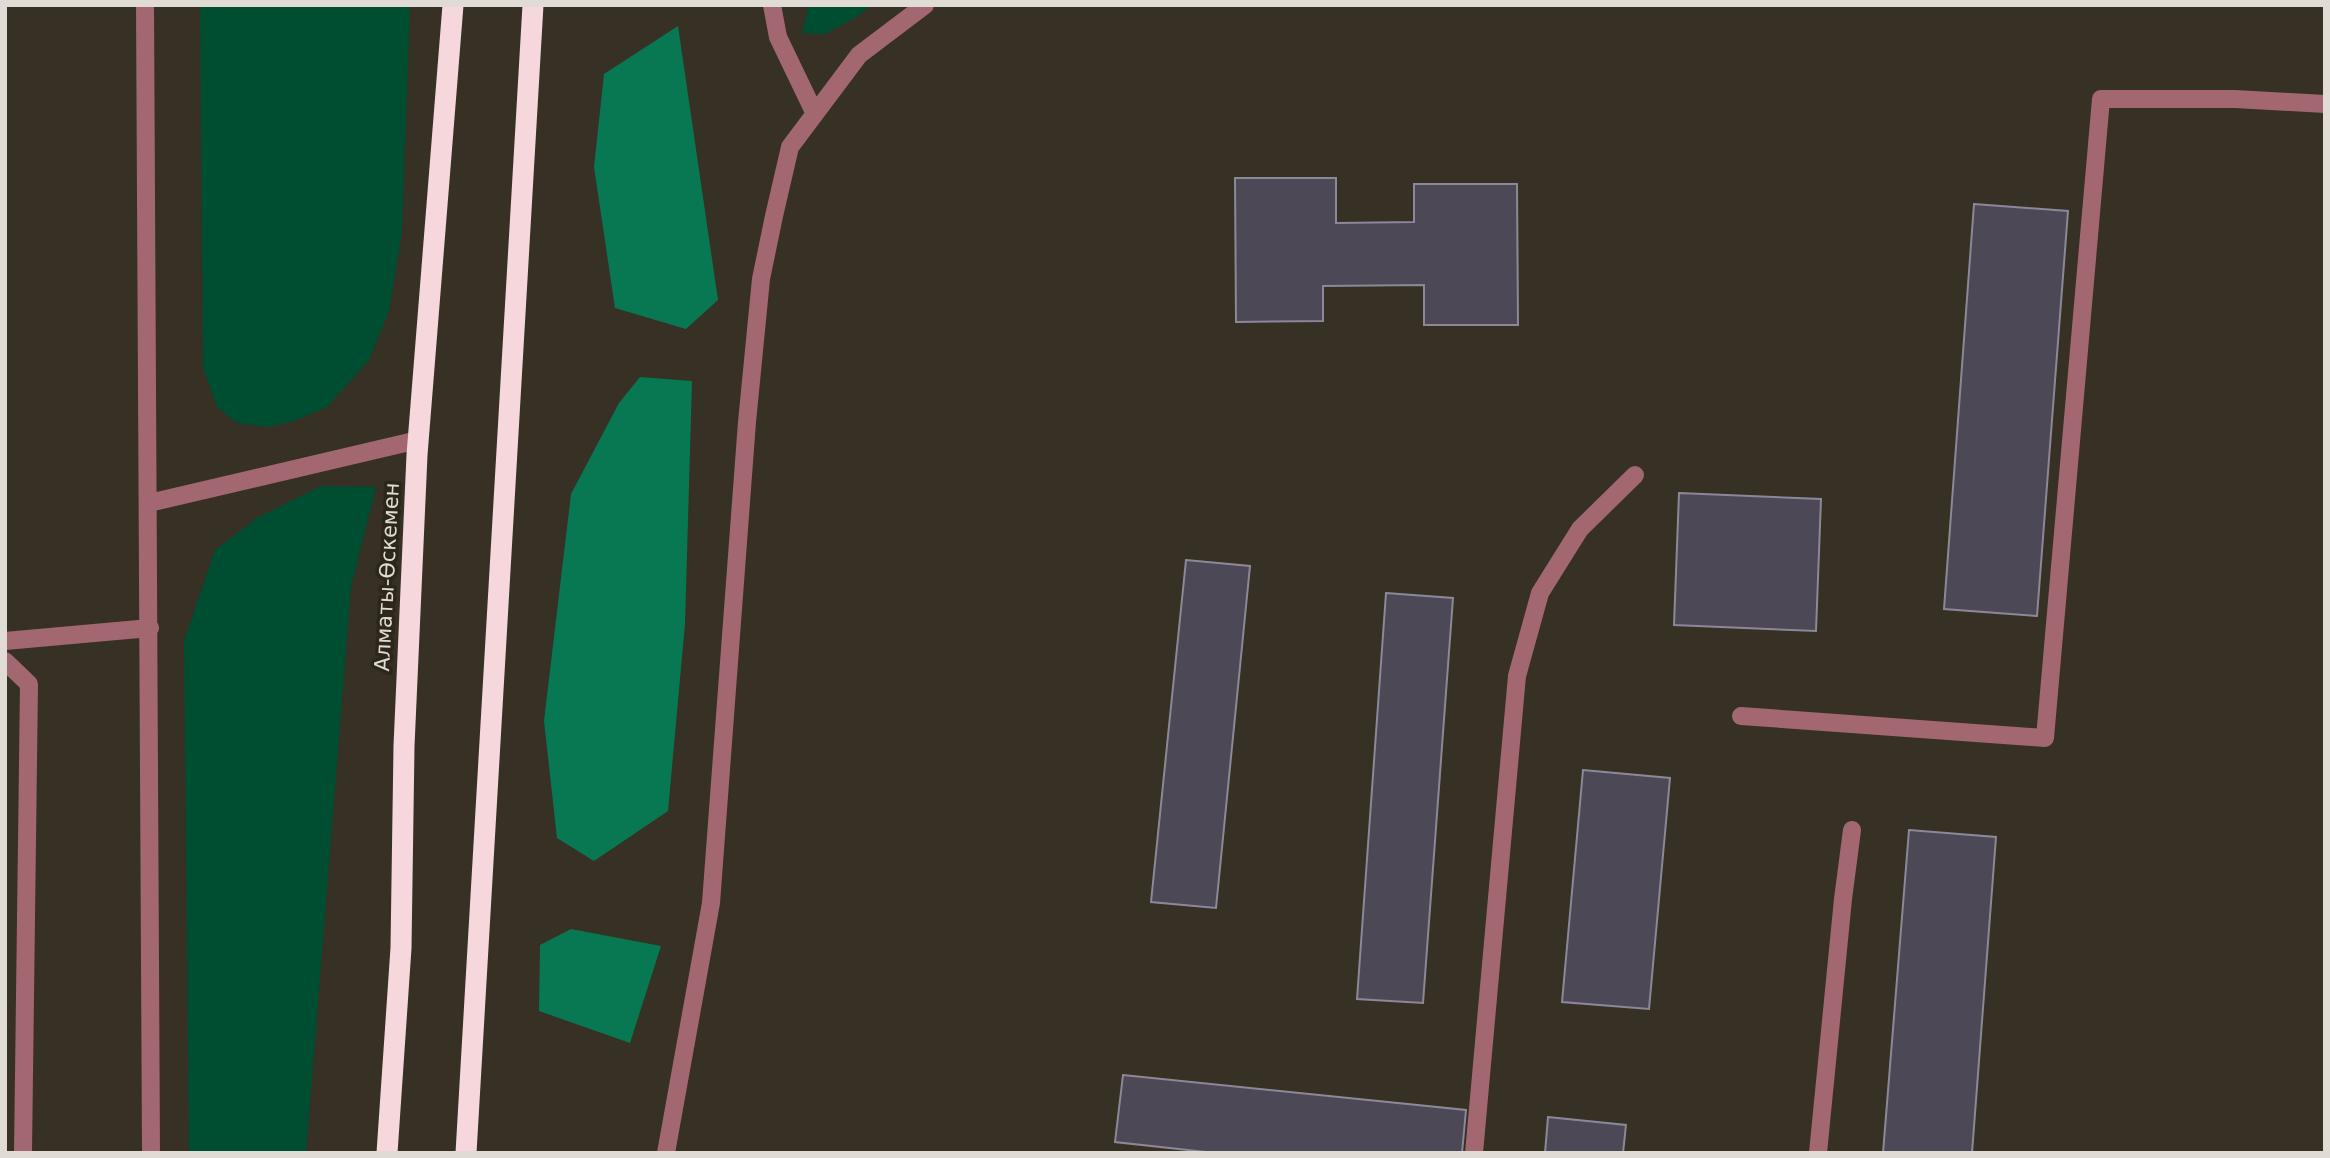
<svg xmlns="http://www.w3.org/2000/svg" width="2330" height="1158" font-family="'DejaVu Sans',sans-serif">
  <rect width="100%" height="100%" fill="#373024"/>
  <!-- green -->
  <path fill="#004e32" d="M200,5H410L402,232L389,311L369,360L327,407L294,421L269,427L237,423L217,407L203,368Z
    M809,5H872L858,16L825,34L802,33Z
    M321,486L376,487L351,587L306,1153H189L184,641L215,550L257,518Z"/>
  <!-- forest -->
  <path fill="#077851" d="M678,26L718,300L686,329L615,308L594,167L604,74Z
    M640,377L692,381L685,624L668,811L594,861L557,838L544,721L571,494L619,403Z
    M571,929L661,946L630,1043L539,1011L540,945Z"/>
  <!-- building -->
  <path fill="#4c4856" stroke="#8c8897" stroke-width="2" d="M1235,178H1336V223L1414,222V184H1517L1518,325H1424V285L1323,286V321L1236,322Z
    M1974,204L2068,211L2037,616L1944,609Z
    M1679,493L1821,499L1816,631L1674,625Z
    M1186,560L1250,566L1216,908L1151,902Z
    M1386,593L1453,598L1423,1003L1357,999Z
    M1583,770L1670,778L1649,1009L1562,1002Z
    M1909,830L1996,837L1972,1153H1883Z
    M1123,1075L1466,1110L1462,1153H1215L1115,1142Z
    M1548,1117L1626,1125L1623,1153H1545Z"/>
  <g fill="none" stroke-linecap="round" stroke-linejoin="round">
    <!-- minor -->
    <path stroke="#a26771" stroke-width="18" d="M145,5L151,1153
      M772,5L778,37L815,114
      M149,503L418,440
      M5,641L150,628
      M5,661L29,684L23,1153
      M1741,716L2045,738L2101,99H2235L2325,104
      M666,1153L711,903L747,422L761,279L774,216L790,147L859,55L925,5
      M1474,1153L1517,676L1540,593L1580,529L1635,475
      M1818,1153L1843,899L1852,830"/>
    <!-- highway -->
    <path stroke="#f6d8dc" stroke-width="21" d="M387,1153L401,948L404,746L417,455L453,5
      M466,1153L533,5"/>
  </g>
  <g text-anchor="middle" stroke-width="7" stroke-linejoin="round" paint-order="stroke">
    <!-- street labels -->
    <g font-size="21" fill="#e0dbd4" stroke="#2d261a">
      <text transform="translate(387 577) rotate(-87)" y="7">Алматы-Өскемен</text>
    </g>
  </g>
  <!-- border -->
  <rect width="2330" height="1158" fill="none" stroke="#e0dbd4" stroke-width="14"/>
</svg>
